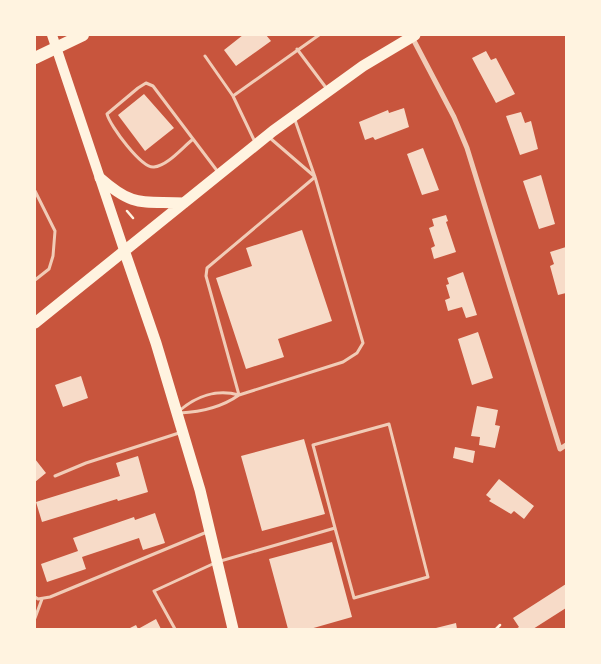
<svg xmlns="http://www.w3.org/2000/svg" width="601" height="664" font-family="'Nunito Sans',sans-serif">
  <rect width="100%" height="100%" fill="#c8553d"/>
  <!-- building -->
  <path fill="#f7dbc8" d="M243,35H266L271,41L236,66L224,50Z
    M486,51L491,60L496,58L515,94L496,103L472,58Z
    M144,94L174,128L145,151L118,115Z
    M404,108L409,127L375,140L373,137L365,140L359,122L388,110L389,113Z
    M521,112L525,123L531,121L538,149L520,155L506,116Z
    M423,148L439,190L422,195L407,154Z
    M541,175L555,224L539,229L523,181Z
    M446,215L448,221L446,222L456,252L434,259L431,248L435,246L429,228L434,226L432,219Z
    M302,230L332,321L278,339L284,357L246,369L216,278L252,266L246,248Z
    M566,247V293L558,295L550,266L554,264L550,252Z
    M463,272L477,315L466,318L462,307L448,311L445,300L450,298L446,285L449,284L447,278Z
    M478,332L493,378L472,385L458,339Z
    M81,376L88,398L63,407L55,385Z
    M477,406L498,410L495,425L500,426L495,448L479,445L480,437L471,436Z
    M304,439L325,514L262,531L241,456Z
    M455,447L475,451L473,463L453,458Z
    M138,456L148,492L118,501L117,499L42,522L36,502L120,476L116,463Z
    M35,459L46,473L35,482Z
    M499,479L534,506L524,519L514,511L511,514L489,501L491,499L486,495Z
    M155,513L165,543L143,550L139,538L82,557L86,569L47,582L41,564L78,551L73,538L134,517L135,520Z
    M332,542L352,617L310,629H288L269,559Z
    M566,584V608L533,629H516L519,627L513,618Z
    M156,619L161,629H128L136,625L138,629Z
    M456,623L457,629H436V628Z"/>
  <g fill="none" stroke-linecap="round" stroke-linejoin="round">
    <!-- path -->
    <path stroke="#fff3e0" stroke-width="2.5" d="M127,211L133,218
      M496,629L500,625"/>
    <!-- service -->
    <path stroke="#f1ccb7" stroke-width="3" d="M297,49L327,89
      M205,56L233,96L255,142
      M233,96L319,35
      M270,138L314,176
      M192,140C182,148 167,166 154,167C142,169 110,126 107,114L138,88L146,83L153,86L218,172
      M35,191L55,231L53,256L49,269L35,280
      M179,411C196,396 217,389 239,395L206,276L207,268L315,177
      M180,413C201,412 222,407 239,395L343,362L357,353L363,343L315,177L295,120
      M55,476L86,463L179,433
      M35,597L38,599L50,597L207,532
      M35,618L42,599
      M175,629L154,591L217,562L335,528L354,598L428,577L389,424L313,445L335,528"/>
    <!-- minor -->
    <path stroke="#f1ccb7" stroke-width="5" d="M412,37L454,117L467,148L560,449L566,445"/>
    <!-- secondary -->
    <path stroke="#fff3e0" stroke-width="10" d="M52,35L124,250"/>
    <!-- primary -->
    <path stroke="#fff3e0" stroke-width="11" d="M100,178C134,208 141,201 184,203
      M124,250L156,343L200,490L233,629
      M35,323L273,131L363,66L415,35"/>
    <!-- motorway -->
    <path stroke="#fff3e0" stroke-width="12" d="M35,58L83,35"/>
  </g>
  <!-- border -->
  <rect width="601" height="664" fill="none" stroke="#fff3e0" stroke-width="72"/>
</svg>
